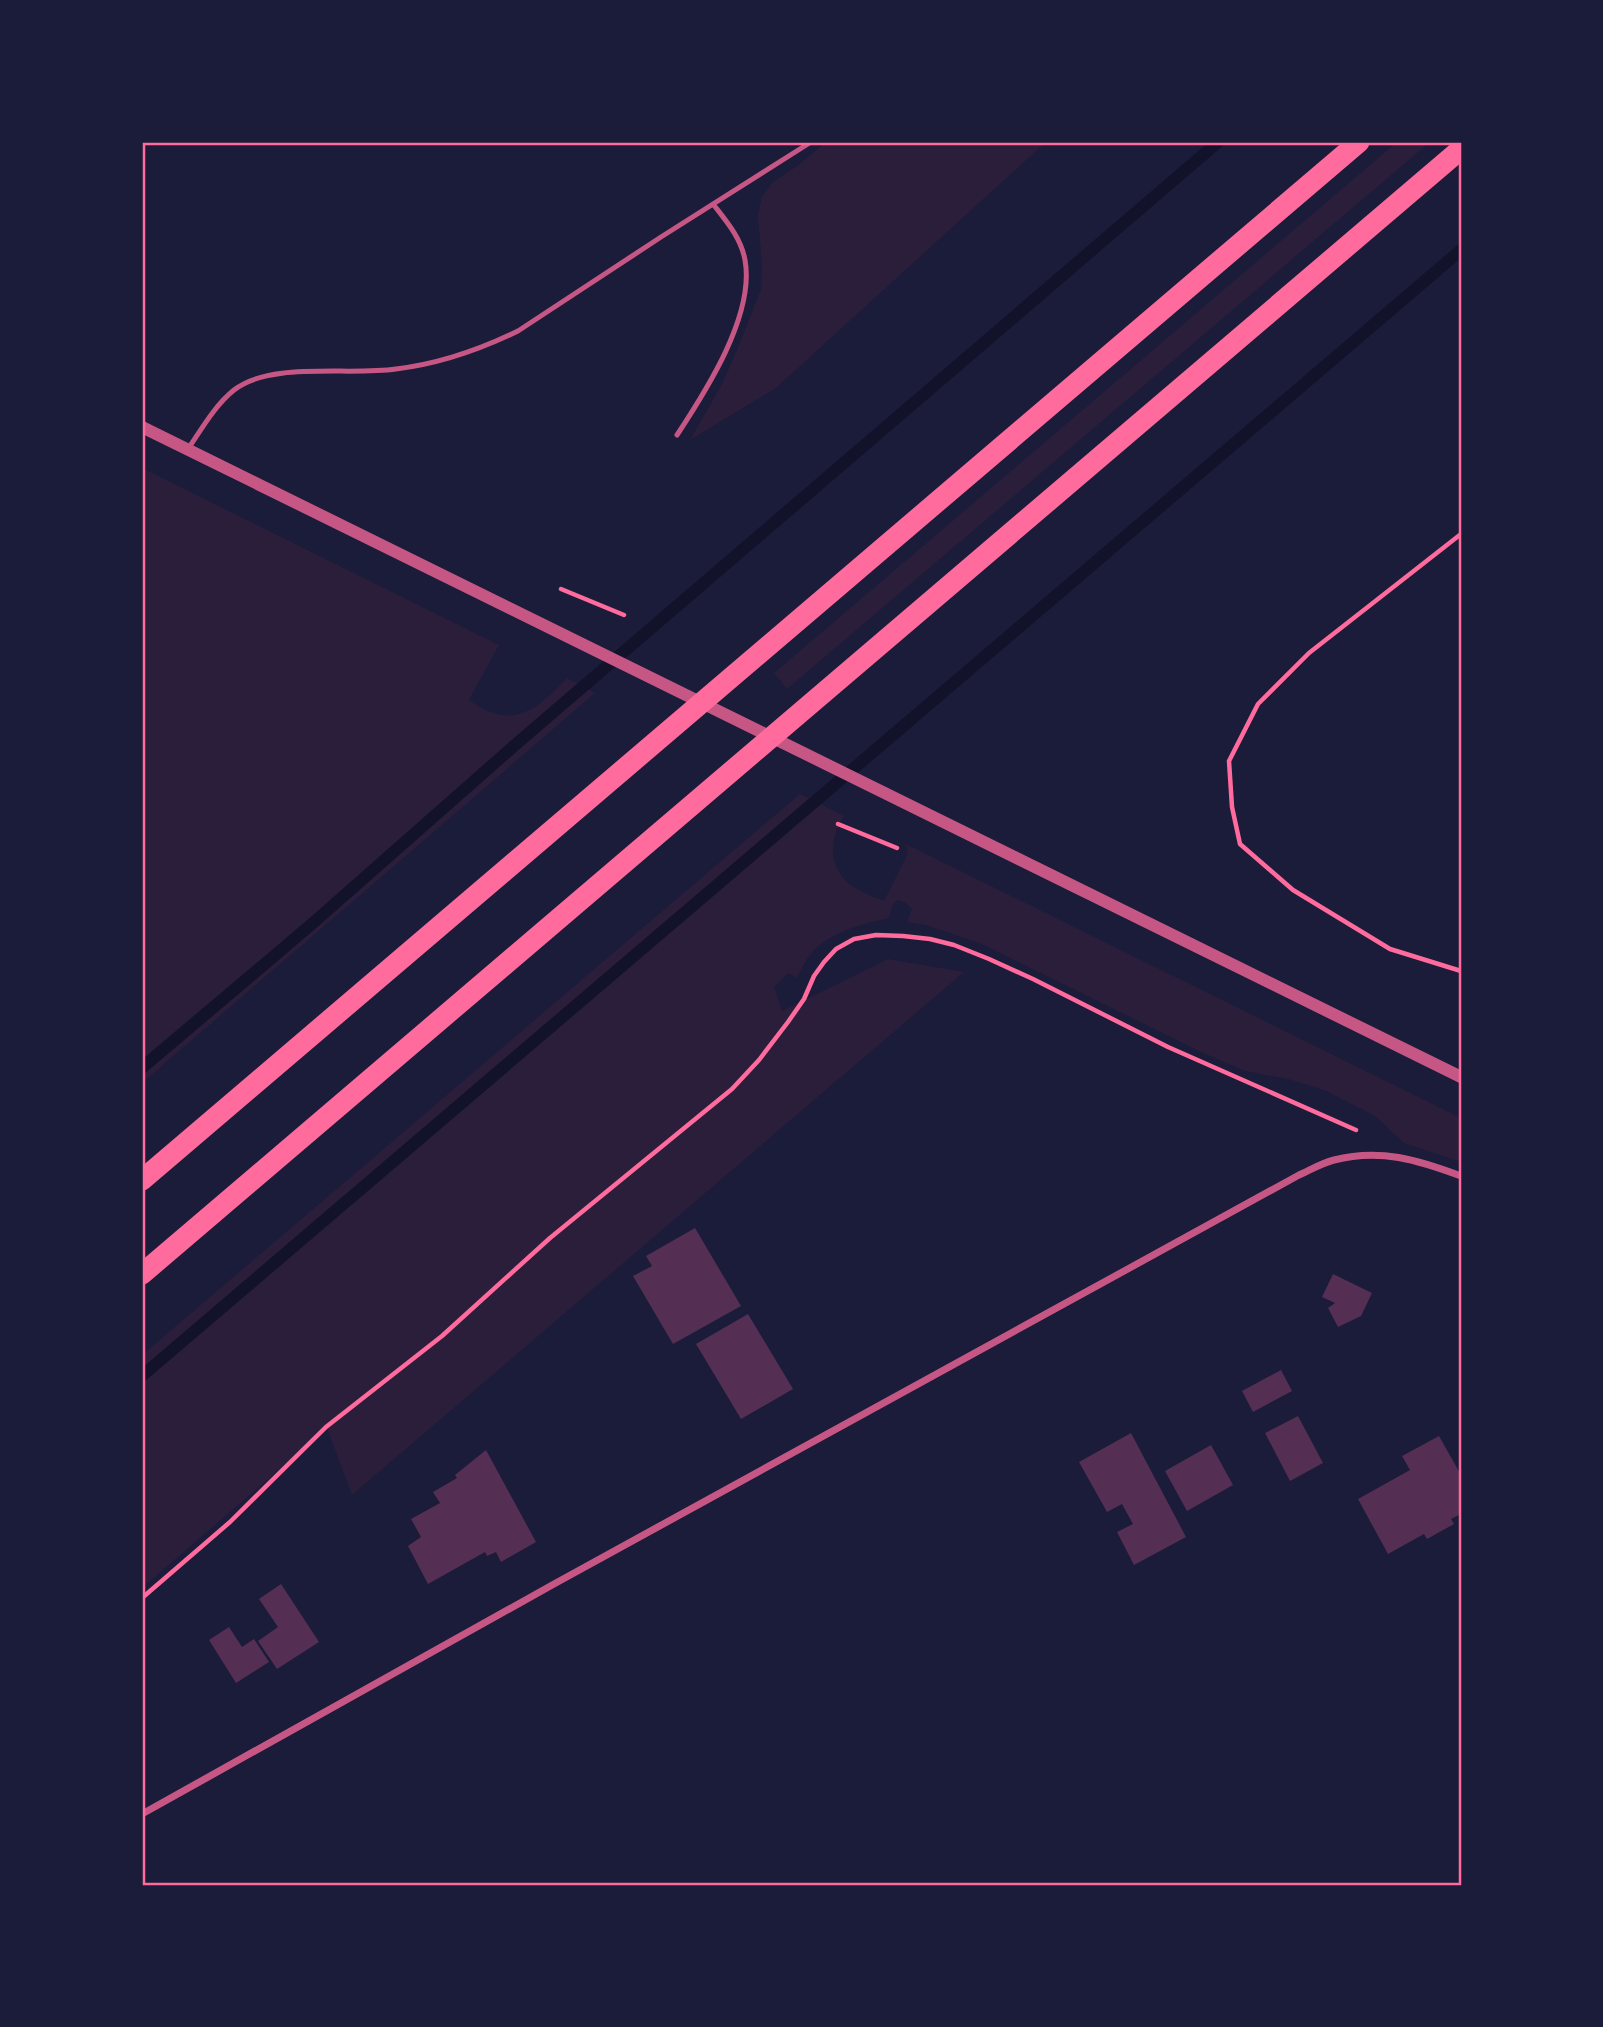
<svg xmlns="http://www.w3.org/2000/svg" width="1603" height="2027" font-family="'Nunito Sans',sans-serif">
  <rect width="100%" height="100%" fill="#1b1b3a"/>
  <!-- green -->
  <path fill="#2a1e3b" d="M826,142H1046L776,388L690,440L722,384L739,345L761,289L762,265L758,215L762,197L773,182L797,166Z
    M1397,142H1430L787,689L774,673Z
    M142,468L499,645L469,700C513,731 535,711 567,678L578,684L321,909L142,1059Z
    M586,688L595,693L142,1083V1072C292,947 439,818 586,688Z
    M800,794L844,816C830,836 828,866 848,883C858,891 872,896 884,901L908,853V848L903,844L916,849L1461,1118V1162L1404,1143L1375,1116L1324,1090L1288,1079L1245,1071L1201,1052L982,944L926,925L907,922L912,909L906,903L898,900L893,904L889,918C863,924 829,932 811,954C805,960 801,970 797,978L788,973L774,987L782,1011L888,959L964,972L352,1495L327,1428L142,1588V1355L701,878Z"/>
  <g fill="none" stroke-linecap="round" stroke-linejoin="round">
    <!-- stream -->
    <path stroke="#12122b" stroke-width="12" d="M142,1068L313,923L515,745L1218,142
      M143,1375L1461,250"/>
  </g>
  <!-- building -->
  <path fill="#542f53" d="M695,1228L741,1306L673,1344L633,1276L652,1266L646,1256Z
    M1333,1274L1372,1293L1361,1316L1338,1327L1328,1308L1335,1303L1322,1297Z
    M748,1314L793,1389L741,1419L696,1344Z
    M1281,1370L1292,1391L1253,1412L1242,1391Z
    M1298,1416L1323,1463L1290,1481L1265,1433Z
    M1131,1433L1186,1537L1134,1565L1117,1532L1133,1524L1122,1504L1107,1512L1079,1462Z
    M1439,1436L1461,1475V1514L1451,1519L1454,1524L1427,1539L1424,1534L1388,1554L1358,1499L1410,1470L1402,1456Z
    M1211,1445L1233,1485L1187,1511L1165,1471Z
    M486,1450L536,1542L501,1562L496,1552L487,1556L485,1552L428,1584L408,1546L421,1537L411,1519L440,1503L433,1492L457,1478L455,1475Z
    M281,1584L319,1642L277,1669L258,1641L278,1627L259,1599Z
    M229,1627L242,1647L254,1639L269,1662L236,1683L209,1640Z"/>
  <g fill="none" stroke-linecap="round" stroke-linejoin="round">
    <!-- path -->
    <path stroke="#ff6b9d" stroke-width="4.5" d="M1461,534L1309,653L1258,704L1229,761L1232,807L1240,844L1293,890L1390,949L1461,971
      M561,589L624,615
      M838,824L897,848
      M142,1598L230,1522L326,1427L442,1336L550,1238L732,1089L759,1060L788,1022L804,999L814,976L824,962L836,949L854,939L876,935L903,936L930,939L954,945L989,959L1033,979L1168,1047L1356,1130"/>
    <!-- service -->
    <path stroke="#c65784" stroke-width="5" d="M677,435C706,391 755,315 745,260C741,238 727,222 713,204
      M188,449C201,430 215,405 234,390C271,361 349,376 396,369C438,364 479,350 518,331L661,237L811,142"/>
    <!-- minor -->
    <path stroke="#c65784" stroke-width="7" d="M142,1814L554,1584L1299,1175C1310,1170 1322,1163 1334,1160C1380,1148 1418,1160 1461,1176"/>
    <!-- tertiary -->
    <path stroke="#c65784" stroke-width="12" d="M142,427L1461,1077"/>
    <!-- motorway -->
    <path stroke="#ff6b9d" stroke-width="21" d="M142,1180L1359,142
      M142,1274L1461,149"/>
  </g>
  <!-- border -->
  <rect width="1603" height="2027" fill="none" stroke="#1b1b3a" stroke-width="287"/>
  <rect x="144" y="144" width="1316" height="1740" fill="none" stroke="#ff6b9d" stroke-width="2.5"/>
</svg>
